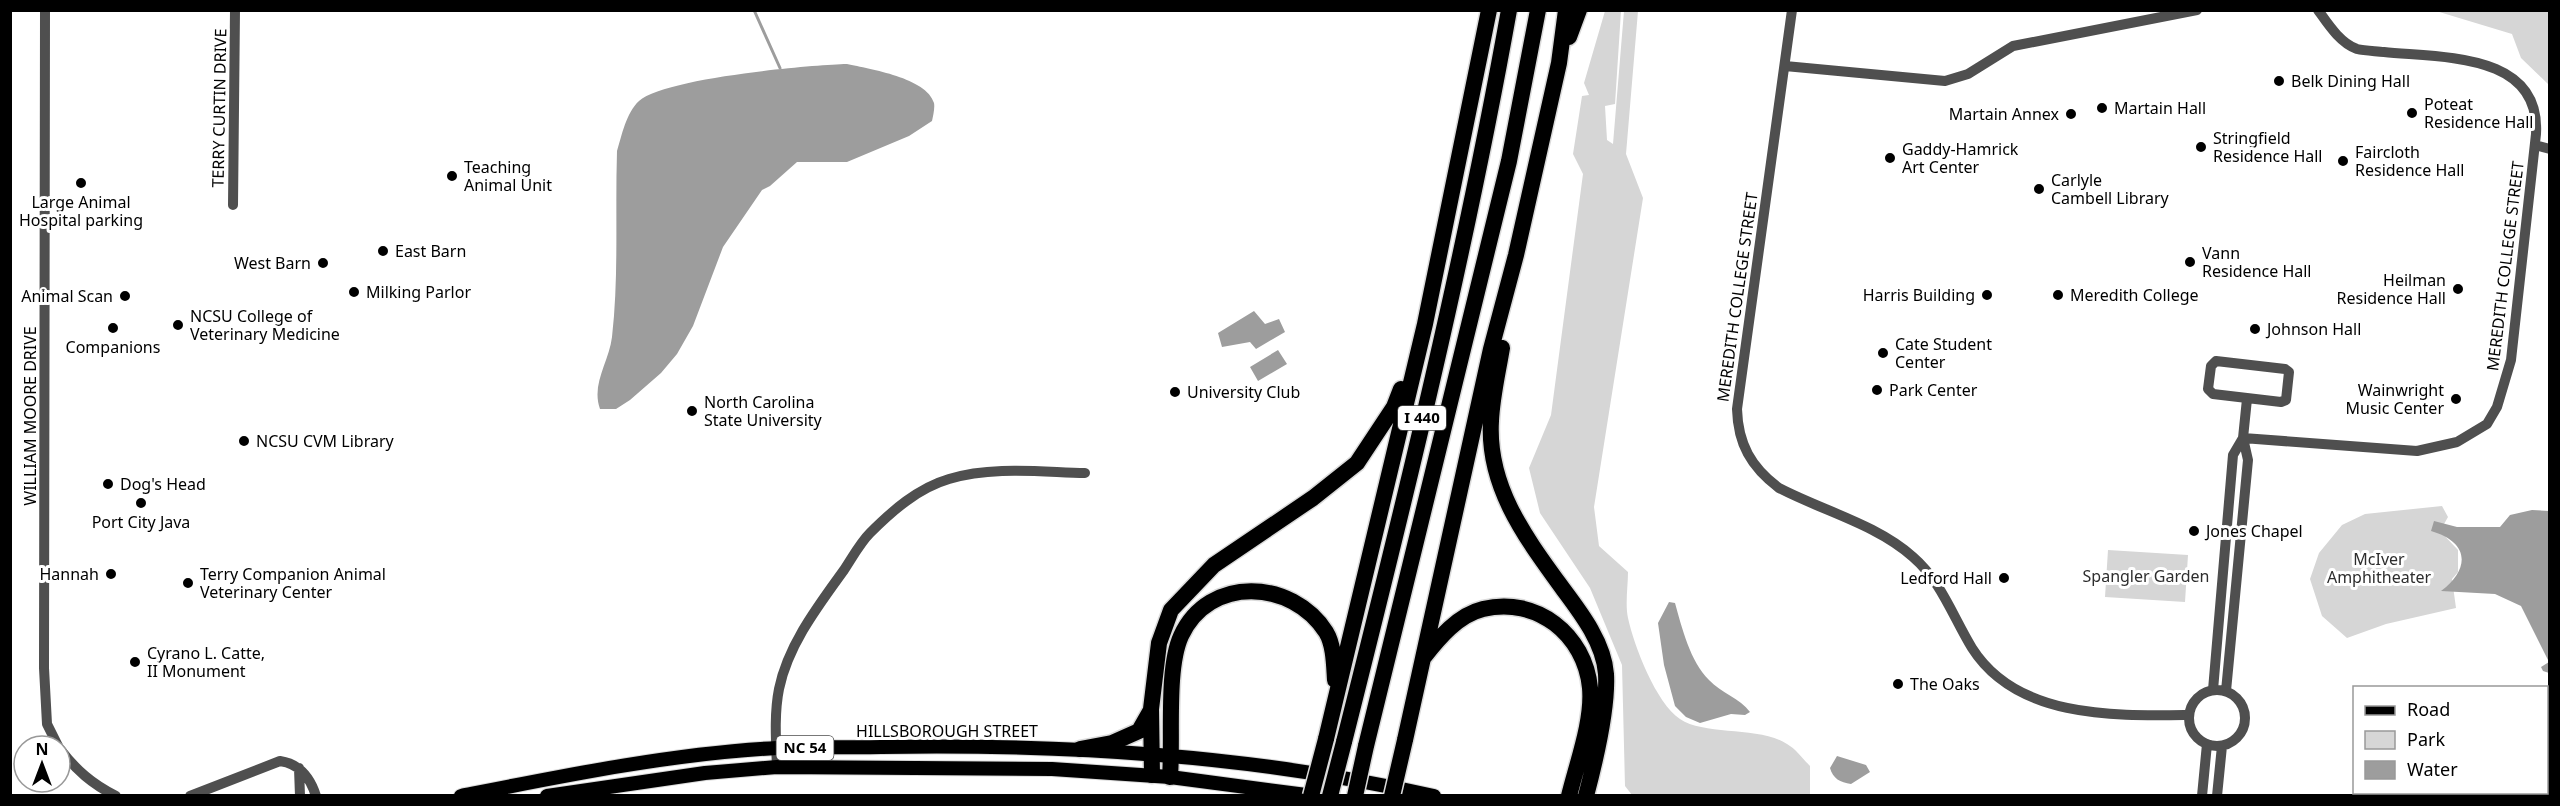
<svg xmlns="http://www.w3.org/2000/svg" width="2560" height="806" font-family="'Noto Sans',sans-serif">
  <rect width="100%" height="100%" fill="#fff"/>
  <!-- green -->
  <path fill="#d6d6d6" d="M1605,11H1621L1615,104L1605,106L1607,140L1613,144L1624,11H1638L1626,154L1643,198L1594,507L1599,546L1628,572C1628,586 1625,604 1628,618C1634,646 1656,703 1680,719C1705,736 1760,726 1787,744C1796,749 1803,759 1810,766V795H1632L1625,786L1622,665L1590,588L1540,513L1529,468L1551,415L1583,174L1573,154L1582,96L1589,95L1584,83Z
    M2436,11H2549V85L2521,58L2512,34Z
    M2442,506L2448,517L2440,531L2458,550V572L2452,579L2456,608L2386,624L2347,638L2322,616L2310,579L2319,553L2342,525L2365,514Z
    M2108,550L2188,555L2185,602L2105,597Z
    M2547,719L2550,720L2549,795H2442L2441,793L2546,792Z"/>
  <!-- water -->
  <path fill="#9d9d9d" d="M847,64C870,69 927,78 934,103C935,108 933,116 932,121L909,136L847,162H797L770,186L762,190L723,247L693,326L677,354L661,373L630,400L616,409H600C591,384 609,362 612,337C619,276 615,213 617,151C622,135 626,113 639,101C664,78 809,65 847,64Z
    M1254,311L1265,324L1279,319L1285,332L1256,349L1250,342L1222,347L1218,333Z
    M1278,350L1287,364L1258,381L1250,367Z
    M2532,510L2549,511V673L2543,671L2541,667L2549,662L2521,606L2495,594L2441,591C2471,568 2469,542 2431,531L2434,521L2457,527H2500L2510,515Z
    M1669,602L1675,603C1682,628 1690,661 1709,680C1721,693 1740,698 1750,712L1745,715L1731,714L1700,723L1686,717L1675,706L1664,665L1658,623Z
    M1837,756L1866,765L1870,772L1851,784C1840,782 1833,779 1830,768Z"/>
  <g fill="none" stroke-linecap="round" stroke-linejoin="round">
    <!-- stream -->
    <path stroke="#9d9d9d" stroke-width="3" d="M754,10L780,68"/>
    <!-- major casing -->
    <g stroke="#dbdbdb" stroke-width="16">
      <path id="major" d="M461,796C562,776 675,753 777,748C812,746 846,748 881,747C1067,744 1251,755 1434,796
        M547,796L705,773L777,767L1052,769L1170,777L1314,796"/>
    </g>
    <!-- highway casing -->
    <g stroke="#dbdbdb" stroke-width="19">
      <path id="highway" d="M1569,37L1579,10
        M1502,348C1498,372 1492,397 1491,421C1487,487 1526,538 1563,589C1581,613 1604,643 1606,674C1608,708 1595,762 1586,796
        M1424,657C1439,638 1458,615 1483,609C1537,596 1585,635 1590,688C1593,721 1577,763 1569,796
        M1326,739L1425,324L1489,10
        M1405,740L1491,349L1516,255L1559,63L1566,10
        M1344,742C1405,500 1465,256 1509,10
        M1366,746L1509,161L1538,10
        M1080,749L1112,743L1139,731L1151,710
        M1152,775L1151,709L1159,643L1171,610L1214,565L1313,498L1357,463L1394,407L1401,389
        M1170,777C1173,738 1166,669 1181,636C1209,575 1292,579 1326,632C1334,645 1334,665 1335,680"/>
    </g>
    <!-- minor -->
    <path stroke="#4f4f4f" stroke-width="10" d="M45,10L44,668L47,724L58,746
      M1792,10L1737,409C1738,444 1751,467 1779,488C1823,511 1876,524 1913,557C1941,581 1953,617 1972,648C2017,719 2115,716 2189,715
      M1785,66L1945,81L1968,74L2013,46L2197,10
      M2535,145L2550,149
      M233,205L235,10
      M2216,361L2285,369L2289,372L2286,400L2281,402L2213,394L2208,389L2211,366Z
      M2243,438L2417,451L2457,442L2487,424L2497,407L2511,360L2536,134C2541,52 2441,58 2384,52C2376,51 2365,51 2357,49C2340,43 2328,24 2318,10
      M2213,690L2233,455L2243,438
      M2189 718a28 28 0 1 1 56 0a28 28 0 1 1-56 0Z
      M2226,691L2248,460L2243,438L2247,399
      M60,749C76,770 92,784 116,796
      M777,767C776,742 774,714 779,689C788,645 818,606 844,570C852,558 860,543 870,533C892,511 918,488 949,479C992,466 1040,472 1085,473
      M299,768L300,796
      M190,796L280,761C300,764 310,777 316,796
      M2202,796L2207,744
      M2217,796L2222,746"/>
    <!-- major -->
    <use href="#major" stroke="#000" stroke-width="14"/>
    <!-- highway -->
    <use href="#highway" stroke="#000" stroke-width="16"/>
    <!-- highway-bridge casing -->
    <g stroke="#dbdbdb" stroke-width="19" stroke-linecap="butt">
      <path id="highway-bridge" d="M1311,796L1326,739
        M1330,796L1344,742
        M1355,796L1366,746
        M1392,796L1405,740"/>
    </g>
    <!-- highway-bridge -->
    <use href="#highway-bridge" stroke="#000" stroke-width="16"/>
  </g>
  <!-- markers -->
  <g fill="#000" stroke="#fff" stroke-width="2">
    <circle cx="2279" cy="81" r="6"/>
    <circle cx="2102" cy="108" r="6"/>
    <circle cx="2412" cy="113" r="6"/>
    <circle cx="2071" cy="114" r="6"/>
    <circle cx="2201" cy="147" r="6"/>
    <circle cx="1890" cy="158" r="6"/>
    <circle cx="2343" cy="161" r="6"/>
    <circle cx="452" cy="176" r="6"/>
    <circle cx="81" cy="183" r="6"/>
    <circle cx="2039" cy="189" r="6"/>
    <circle cx="383" cy="251" r="6"/>
    <circle cx="2190" cy="262" r="6"/>
    <circle cx="323" cy="263" r="6"/>
    <circle cx="2458" cy="289" r="6"/>
    <circle cx="354" cy="292" r="6"/>
    <circle cx="1987" cy="295" r="6"/>
    <circle cx="2058" cy="295" r="6"/>
    <circle cx="125" cy="296" r="6"/>
    <circle cx="178" cy="325" r="6"/>
    <circle cx="113" cy="328" r="6"/>
    <circle cx="2255" cy="329" r="6"/>
    <circle cx="1883" cy="353" r="6"/>
    <circle cx="1877" cy="390" r="6"/>
    <circle cx="1175" cy="392" r="6"/>
    <circle cx="2456" cy="399" r="6"/>
    <circle cx="692" cy="411" r="6"/>
    <circle cx="244" cy="441" r="6"/>
    <circle cx="108" cy="484" r="6"/>
    <circle cx="141" cy="503" r="6"/>
    <circle cx="2194" cy="531" r="6"/>
    <circle cx="111" cy="574" r="6"/>
    <circle cx="2004" cy="578" r="6"/>
    <circle cx="188" cy="583" r="6"/>
    <circle cx="135" cy="662" r="6"/>
    <circle cx="1898" cy="684" r="6"/>
  </g>
  <g text-anchor="middle" stroke-width="6" stroke-linejoin="round" paint-order="stroke">
    <!-- shield labels -->
    <g fill="#fff" stroke="#4c4c4c" stroke-width="1.5">
      <rect x="1398" y="406" width="48" height="24" rx="4.5"/>
      <rect x="776.5" y="736" width="57" height="24" rx="4.5"/>
    </g>
    <g font-size="15" font-weight="bold" fill="#000">
      <text x="1422" y="423">I 440</text>
      <text x="805" y="753">NC 54</text>
    </g>
    <!-- poi labels -->
    <g font-size="16" fill="#000" stroke="#fff" text-anchor="start">
      <text x="2291" y="87">Belk Dining Hall</text>
      <text x="2424" y="110">Poteat<tspan x="2424" dy="18">Residence Hall</tspan></text>
      <text x="2114" y="114">Martain Hall</text>
      <text x="2059" y="120" text-anchor="end">Martain Annex</text>
      <text x="2213" y="144">Stringfield<tspan x="2213" dy="18">Residence Hall</tspan></text>
      <text x="1902" y="155">Gaddy-Hamrick<tspan x="1902" dy="18">Art Center</tspan></text>
      <text x="2355" y="158">Faircloth<tspan x="2355" dy="18">Residence Hall</tspan></text>
      <text x="464" y="173">Teaching<tspan x="464" dy="18">Animal Unit</tspan></text>
      <text x="2051" y="186">Carlyle<tspan x="2051" dy="18">Cambell Library</tspan></text>
      <text x="81" y="208" text-anchor="middle">Large Animal<tspan x="81" dy="18">Hospital parking</tspan></text>
      <text x="395" y="257">East Barn</text>
      <text x="2202" y="259">Vann<tspan x="2202" dy="18">Residence Hall</tspan></text>
      <text x="311" y="269" text-anchor="end">West Barn</text>
      <text x="2446" y="286" text-anchor="end">Heilman<tspan x="2446" dy="18">Residence Hall</tspan></text>
      <text x="366" y="298">Milking Parlor</text>
      <text x="1975" y="301" text-anchor="end">Harris Building</text>
      <text x="2070" y="301">Meredith College</text>
      <text x="113" y="302" text-anchor="end">Animal Scan</text>
      <text x="190" y="322">NCSU College of<tspan x="190" dy="18">Veterinary Medicine</tspan></text>
      <text x="2267" y="335">Johnson Hall</text>
      <text x="1895" y="350">Cate Student<tspan x="1895" dy="18">Center</tspan></text>
      <text x="113" y="353" text-anchor="middle">Companions</text>
      <text x="1889" y="396">Park Center</text>
      <text x="2444" y="396" text-anchor="end">Wainwright<tspan x="2444" dy="18">Music Center</tspan></text>
      <text x="1187" y="398">University Club</text>
      <text x="704" y="408">North Carolina<tspan x="704" dy="18">State University</tspan></text>
      <text x="256" y="447">NCSU CVM Library</text>
      <text x="120" y="490">Dog's Head</text>
      <text x="141" y="528" text-anchor="middle">Port City Java</text>
      <text x="2206" y="537">Jones Chapel</text>
      <text x="99" y="580" text-anchor="end">Hannah</text>
      <text x="200" y="580">Terry Companion Animal<tspan x="200" dy="18">Veterinary Center</tspan></text>
      <text x="1992" y="584" text-anchor="end">Ledford Hall</text>
      <text x="147" y="659">Cyrano L. Catte,<tspan x="147" dy="18">II Monument</tspan></text>
      <text x="1910" y="690">The Oaks</text>
    </g>
    <!-- street labels -->
    <g font-size="16" fill="#000" stroke="#fff">
      <text transform="translate(219 108) rotate(-89)" y="6">TERRY CURTIN DRIVE</text>
      <text transform="translate(2505 266) rotate(-83)" y="6">MEREDITH COLLEGE STREET</text>
      <text transform="translate(1737 297) rotate(-82)" y="6">MEREDITH COLLEGE STREET</text>
      <text transform="translate(30 416) rotate(-90)" y="6">WILLIAM MOORE DRIVE</text>
      <text x="947" y="737">HILLSBOROUGH STREET</text>
    </g>
    <!-- park labels -->
    <g font-size="16" fill="#2d2d2d" stroke="#fff">
      <text x="2379" y="565">McIver<tspan x="2379" dy="18">Amphitheater</tspan></text>
      <text x="2146" y="582">Spangler Garden</text>
    </g>
  </g>
  <!-- border -->
  <rect width="2560" height="806" fill="none" stroke="#000000" stroke-width="24"/>
  <!-- legend -->
  <rect x="2353" y="686" width="195" height="108" fill="#ffffff" stroke="#999999" stroke-width="1.5"/>
  <rect x="2365" y="706" width="30" height="9" fill="#000000" stroke="#999999" stroke-width="1.5"/>
  <text x="2407" y="716" font-size="18" fill="#000000">Road</text>
  <rect x="2365" y="731" width="30" height="18" fill="#d6d6d6" stroke="#999999" stroke-width="1.5"/>
  <text x="2407" y="746" font-size="18" fill="#000000">Park</text>
  <rect x="2365" y="761" width="30" height="18" fill="#9d9d9d" stroke="#999999" stroke-width="1.5"/>
  <text x="2407" y="776" font-size="18" fill="#000000">Water</text>
  <!-- north arrow -->
  <g transform="translate(42 764)"><circle r="28" fill="#ffffff" stroke="#999999" stroke-width="1.5"/>
  <path d="M0-4.5L10 22L0 15L-10 22Z" fill="#000000"/>
  <text y="-9" font-size="16" font-weight="bold" text-anchor="middle" fill="#000000">N</text>
  </g>
</svg>
